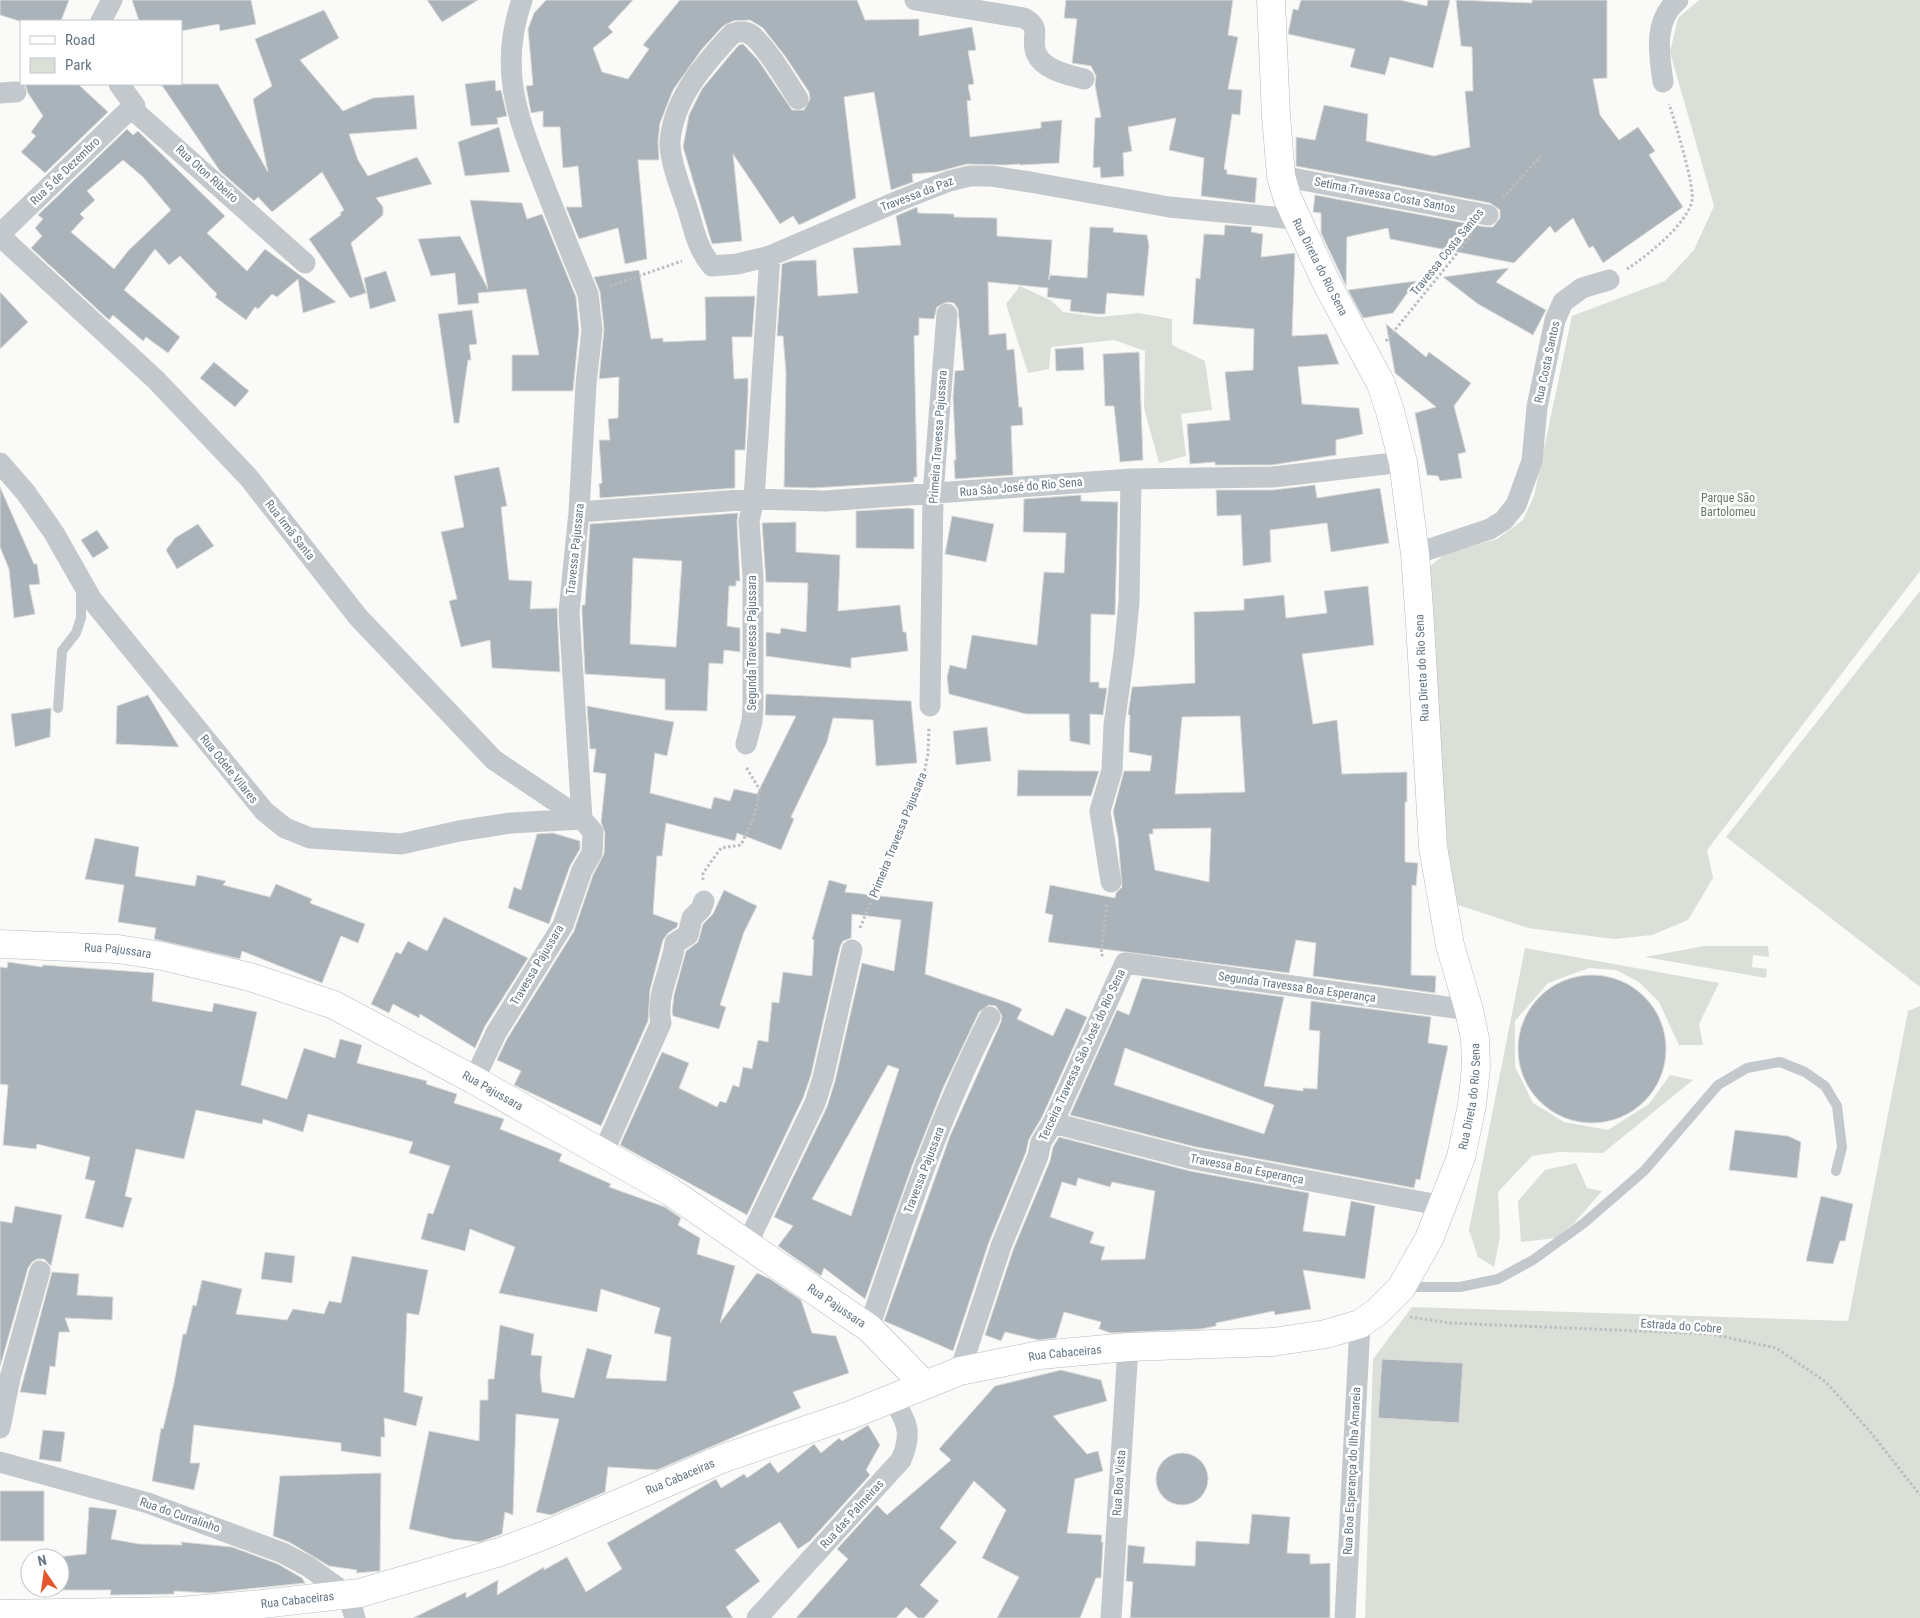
<svg xmlns="http://www.w3.org/2000/svg" width="1920" height="1618" font-family="'Roboto Condensed',sans-serif">
  <rect width="100%" height="100%" fill="#fafaf8"/>
  <!-- green -->
  <path fill="#dadfd7" d="M1699,0H1920V571L1707,850L1713,878L1688,920L1652,935L1614,939L1528,928L1452,903L1428,594L1429,567L1445,554L1497,539L1523,520L1534,496L1572,316L1665,281L1694,250L1714,206L1670,52L1678,18Z
    M1020,286L1052,301L1063,312L1101,317L1139,313L1172,319V345L1205,361L1212,410L1181,414L1186,456L1159,463L1144,408L1145,351L1114,340L1051,347L1049,369L1028,373L1006,304Z
    M1920,591V987L1726,837Z
    M1704,946H1768L1769,957L1753,955L1752,967L1767,969L1766,978L1645,957Z
    M1525,948L1719,983L1699,1024L1703,1045H1679L1659,1002L1639,982L1616,970L1589,968L1548,983L1515,1021V1067L1533,1103L1564,1122L1608,1130L1649,1104L1670,1075L1693,1080L1603,1153L1559,1152L1532,1156L1498,1192L1500,1236L1494,1267L1478,1257L1469,1230Z
    M1920,1006V1618H1365L1373,1359L1412,1307L1848,1321L1908,1011Z
    M1576,1163L1587,1188L1602,1191L1575,1222L1556,1238L1521,1242L1518,1201L1545,1170Z"/>
  <!-- building -->
  <path fill="#aab3b9" stroke="#dcdcda" fill-rule="evenodd" d="M0,0H69L61,21H19L0,15Z
    M132,0H251L256,24L220,31L219,24L181,31V21H139Z
    M427,0H478L442,22Z
    M546,0H633L608,27L613,32L593,48L602,72L628,79L649,49L643,45L680,0H857L865,20L919,19V36L972,27L976,50L968,51L974,84L968,85L971,100L967,101L970,137L1041,128V122L1062,120L1059,163L1020,165V164L1005,165L967,164L937,172L912,174L913,182L891,190L874,92L844,97L856,198L799,225L793,216L780,224L733,154L742,241L712,244L683,147L689,115L702,89L731,54L739,45L743,44L758,60L792,110H804L810,99L809,92L785,56L763,28L750,20L733,21L723,26L702,49L673,90L660,123L658,141L659,160H638L647,259L625,264L618,228L579,239L566,207H582L578,166L563,168L560,127H543V111L531,113L526,86L533,85L528,29L534,13Z
    M1066,0H1233L1228,35L1238,37L1228,89L1242,90L1240,115L1232,114L1224,169L1227,170V174L1257,178L1255,203L1201,196L1204,158L1169,150L1176,118L1128,127L1132,151L1123,153L1124,176L1101,178L1100,167L1093,168L1095,118L1101,117L1095,85L1096,76L1091,66L1072,63L1077,19L1064,18Z
    M1301,0H1400L1427,6L1428,0H1450L1433,68L1390,57L1385,75L1350,67L1355,49L1288,34L1293,9L1298,10Z
    M1456,0L1532,3V0H1607V78L1593,79L1600,115L1619,140L1638,127L1655,151L1649,155L1683,207L1603,263L1593,246L1589,248L1573,218L1555,233L1550,226L1514,263L1390,239L1388,228L1347,237L1346,286L1321,233V213L1313,212L1315,195L1486,227H1493L1500,218V210L1490,203L1296,166V137L1315,140L1324,105L1368,114L1366,141L1434,156L1470,147L1465,91H1473L1472,47L1461,46Z
    M324,10L339,38L300,60L343,111L373,98L414,95L417,129L349,134L358,160L368,176L417,157L432,184L376,198L383,207V215L351,243L366,293L350,298L309,239L341,215L340,213L344,210L322,172L272,212L258,197L254,201L220,171L161,84H218L268,172L253,99L272,86L255,39Z
    M495,80L496,91L501,90L507,116L497,118L498,124L471,126L465,84Z
    M25,84H78L108,112L45,173L21,152L36,136L31,132L43,116L28,93Z
    M499,127L510,172L465,176L458,142Z
    M127,129L133,135L138,131L225,216L207,233L247,271L265,249L336,302L303,313L298,279L277,297L272,294L258,309L255,307L246,320L215,297L217,294L180,256L169,265L155,249L124,290L180,337L168,353L146,337L143,341L113,315L109,320L31,248L42,236L35,228L43,219L38,215ZM123,160L143,177L171,210L128,251L114,269L71,232L84,218L80,214L95,200L87,191Z
    M470,200L522,203L527,219L542,214L576,297L579,330L573,391H512V355H539L526,289L478,293L479,303L458,305L455,273L431,276L418,239L460,236L488,289Z
    M917,207L918,213L954,214V217L997,218V236L1052,240L1049,280V275L1087,278L1090,227L1114,228L1113,232L1147,235L1149,246L1144,296L1107,293L1105,314H1096L1070,311L1071,300L1047,297L1048,288L988,282L989,335L1006,333L1007,350L1014,349L1019,407H1022L1023,425L1011,426L1013,475L955,479L954,460H956L953,397L955,371L964,370L958,309L954,303L947,302L937,307L934,319L919,318V335L914,336L917,477H914V482L812,488L784,487L786,373L783,336H777L782,264L791,261L816,260L818,296L858,293L853,248L901,245L896,216Z
    M1225,225L1252,227L1251,232L1263,234L1261,257L1295,253L1292,336L1327,334L1339,364L1298,367L1302,404L1359,408L1363,434L1336,440V455L1272,465H1215V462L1190,464L1187,424L1230,420L1225,372L1253,370L1254,329L1193,324L1196,278L1200,279L1204,234L1224,235Z
    M1509,268L1496,282L1546,310L1533,335L1478,304L1443,277Z
    M639,270L651,339L663,338V342L706,340L705,297L755,296L752,337H732L734,379L748,378V393L745,450H735V488L600,498L599,484L602,483L599,440H610L608,419L618,418L619,377L599,379L604,329L600,292L594,277Z
    M386,271L396,301L370,309L364,278Z
    M1416,281L1393,313L1363,318L1348,290Z
    M0,292L28,322L0,349Z
    M472,310L477,344L469,345L471,360H468L459,423H454L438,314Z
    M1386,324L1426,357L1429,352L1471,383L1454,406L1466,452L1458,454L1462,478L1440,481L1438,476L1427,475L1415,413L1436,407L1395,373Z
    M1083,347L1084,370L1056,371L1055,349Z
    M1139,352L1143,460L1120,462L1114,406H1105L1103,354Z
    M214,362L249,391L235,407L200,378Z
    M499,467L507,506L501,507L509,580L532,581L530,609L557,608L560,672L492,668L490,640L461,647L449,601L457,599L441,532L464,527L454,476Z
    M1315,485L1317,498L1380,488L1389,543L1331,552L1327,523L1270,530L1271,562L1243,566L1241,515L1217,516L1216,490H1273Z
    M0,487L34,564H37L40,584L29,585L35,614L14,618L9,569L0,547Z
    M1081,495V501L1118,502L1115,615L1091,614L1090,682H1099V688H1107L1103,715L1090,714V745L1070,741L1069,714H1026L949,694L947,677L950,665L966,669L972,635L1037,645L1044,572L1064,573L1066,533L1023,532L1024,499Z
    M908,508L914,509V549L856,548V511Z
    M738,513L737,522L740,581H736V586H729L727,626L740,628V652L724,650L723,664L709,663L707,711L665,710V679L585,674L582,612V605H585L590,524ZM633,558L682,561L676,647L630,644Z
    M952,516L994,524L986,562L945,554Z
    M796,522V552L840,555L838,611L900,605L903,632H906L908,651L851,658V668L766,656V632L780,634L781,628L806,632L808,583L766,582L762,523Z
    M198,524L214,546L177,569L166,550L175,538Z
    M97,530L109,548L93,558L81,540Z
    M1368,586L1374,645L1302,654L1313,724L1337,720L1342,774L1407,772V802H1405V862L1418,863L1416,886L1412,885L1411,975L1436,976L1435,993L1313,976L1316,943L1296,940L1289,973L1048,942L1053,915L1045,913L1050,885L1115,898L1116,893L1122,887L1118,837L1113,812L1124,771H1150L1152,756L1129,752L1130,715H1128L1132,687L1195,683L1194,612L1244,610V599L1284,595L1286,618L1327,613L1324,591ZM1240,716L1245,792L1175,794L1182,717ZM1211,828L1209,882L1155,870L1149,834H1153V829Z
    M766,694L911,701L917,763L876,766L873,720L833,718L827,742L791,817L794,819L781,850L737,833L735,841L666,823L662,856H657L653,914L678,923L677,927L668,933L663,940L650,990L648,1021L601,1126L514,1085L521,1071L497,1060L507,1039L574,931L593,875L604,854L605,833L601,822L606,774L593,772L596,749H590L587,706L674,722L667,756L655,753L650,793L711,809L714,797L730,801L734,789L757,794L796,716L765,715Z
    M148,695L179,747L116,744L117,706Z
    M51,708L50,737L15,747L11,714Z
    M987,727L991,761L956,765L953,731Z
    M1018,770L1081,771H1099L1091,796H1017Z
    M553,833L580,841V849L570,866L549,924L508,908L514,887L521,890L537,834Z
    M95,838L139,847L135,876L195,886L197,875L226,881L223,885L270,897L276,884L312,899L310,903L365,924L358,943L341,936L322,983L242,951L240,959L154,939L156,928L118,922L124,885L85,879Z
    M829,880L847,885L845,892L933,902L925,974L1009,1003L1022,1009L1017,1019L1053,1036L1066,1008L1087,1017L1042,1117L1029,1139L1026,1152L989,1242L953,1351L884,1321L950,1136L1001,1022L1002,1016L996,1006L989,1005L979,1012L943,1088L912,1166L865,1299L824,1268L821,1276L778,1246L793,1226L774,1217L827,1107L835,1081L862,963L894,971L901,920L852,914L851,938L843,941L840,947L811,1075L803,1098L747,1215L620,1145L662,1052L689,1063L679,1088L717,1107L720,1101L726,1103L733,1085L739,1087L743,1067L752,1069L758,1040L768,1042L772,1002L779,1003L783,972L812,976L814,940L812,939ZM888,1065L899,1069L851,1216L812,1199Z
    M724,890L757,906L744,932L720,1005L726,1007L719,1029L673,1016L672,1012L674,995L686,951L698,942L703,924L713,914Z
    M444,917L528,958L485,1026L475,1048L420,1014L419,1018L393,1004L389,1013L371,1004L396,952L401,954L408,941L427,951Z
    M8,962L42,967L43,965L154,973L152,1001L212,1012L214,1003L257,1012L241,1085L287,1099L304,1048L335,1058L340,1039L362,1045L357,1063L427,1081L426,1084L457,1094L454,1103L504,1119L500,1129L562,1154L559,1161L611,1184L609,1187L665,1207L681,1218L678,1225L700,1238L697,1254L735,1266L720,1323L757,1273L770,1279L801,1300L812,1333L836,1336L849,1373L793,1392L801,1408L657,1470L608,1467L605,1492L551,1515L536,1512L559,1419L516,1414L513,1515L505,1512L502,1534L480,1542L452,1539L409,1529L429,1431L479,1441L480,1400H488V1379H494L500,1325L534,1334L531,1355L542,1356L540,1375L542,1392L574,1398L587,1348L612,1355L606,1378L666,1381L671,1337L654,1333L660,1308L601,1289L597,1312L499,1293L515,1247L470,1229L465,1251L421,1239L428,1213L433,1214L450,1166L409,1153L413,1142L308,1114L303,1132L263,1119L262,1124L196,1110L184,1159L136,1149L125,1196L132,1198L123,1228L85,1218L95,1181L85,1179L90,1157L37,1144L36,1149L3,1145L8,1085L0,1084V967L7,968Z
    M1518 1049a74 74 0 1 1 148 0a74 74 0 1 1-148 0Z
    M1142,978L1284,997L1264,1086L1303,1091V1088L1317,1089L1320,1031L1309,1030L1311,1001L1431,1017L1428,1043L1448,1046L1420,1180L1416,1179L1414,1188L1196,1147L1070,1115L1117,1010L1129,1015ZM1125,1048L1274,1105L1264,1134L1114,1085Z
    M1735,1130L1788,1136L1801,1142L1797,1178L1729,1170Z
    M1059,1137L1190,1171L1309,1193L1303,1231L1345,1236L1351,1201L1375,1206L1365,1279L1303,1270L1311,1309L1275,1315L1274,1311L1216,1323V1326L1201,1329L1111,1333L1099,1329L1101,1322L1064,1312L1056,1338L1038,1340L1005,1332L1001,1341L985,1335L1013,1250L1050,1161L1053,1147ZM1078,1178L1110,1187L1112,1182L1155,1191L1145,1259L1101,1260L1105,1247L1090,1243L1094,1232L1050,1217L1062,1182L1076,1186Z
    M1821,1196L1853,1204L1845,1241H1840L1833,1264L1806,1261Z
    M15,1206L62,1215L51,1266L44,1259H37L32,1262L28,1268L0,1367V1221L12,1223Z
    M265,1252L295,1256L292,1283L261,1279Z
    M352,1256L428,1270L419,1315L407,1313L404,1392L423,1397L416,1426L384,1418L385,1437H381V1457L341,1451V1443L194,1425L190,1463H200L194,1490L152,1481L161,1428L163,1429L174,1383L183,1334H186L193,1305L196,1306L202,1280L242,1289L236,1314L287,1320L293,1309L324,1314L329,1301L341,1303Z
    M52,1272L79,1274L77,1295L113,1297L112,1320L65,1318L70,1332H59L55,1367L50,1366L46,1395L20,1392Z
    M1382,1359L1463,1363L1459,1423L1378,1418Z
    M1061,1370L1101,1380L1107,1401L1053,1416L1087,1454L1098,1451L1103,1471L1075,1479L1067,1533L1102,1535L1101,1542H1103L1101,1578H1096L1080,1618H997L1019,1577L982,1558L1006,1510L974,1481L940,1528L957,1542L920,1585L939,1601L924,1618H918L906,1607L896,1618H796L848,1559L837,1549L877,1505L887,1515L951,1460L939,1449L995,1386Z
    M868,1425L880,1445L866,1470L870,1475L810,1541L798,1549L780,1522L735,1550L760,1581L726,1607L733,1618H413L466,1592V1598L498,1580L497,1595L544,1567V1570L567,1557L586,1592L622,1569L607,1543L716,1479L721,1488L744,1474L747,1478L770,1462L778,1473L814,1444L821,1453L839,1438L842,1441Z
    M43,1430L65,1432L61,1462L39,1459Z
    M1156 1479a26 26 0 1 1 52 0a26 26 0 1 1-52 0Z
    M381,1473L380,1571L356,1573L357,1570L329,1566L289,1542L273,1536L280,1476Z
    M0,1491H44V1541H0Z
    M89,1507L117,1510L111,1539L139,1544L182,1545L181,1542L232,1547L278,1564L302,1578L305,1583L209,1593L174,1591V1594L110,1595L111,1590H58L60,1588V1558L57,1557L86,1554Z
    M1252,1514L1290,1517L1287,1553L1310,1554V1564L1330,1563V1618H1130L1133,1582L1126,1581L1128,1545L1145,1547L1143,1563L1195,1566L1196,1541L1249,1544Z"/>
  <g fill="none" stroke-linecap="round" stroke-linejoin="round">
    <!-- secondary casing -->
    <g stroke="#b3babf" stroke-width="29">
      <g id="secondary">
        <path id="s1" d="M0,944L118,949L162,956L250,977L334,1005L474,1080L671,1192L869,1328L924,1384"/>
        <path id="s2" d="M0,1614L180,1611L262,1604L360,1593L500,1552L545,1535L724,1458L853,1414L960,1371L1040,1355L1128,1347L1273,1342L1326,1334L1360,1324L1377,1312L1401,1288L1429,1239L1461,1157L1472,1105L1476,1067L1475,1039L1469,1010L1450,945L1433,847L1420,623L1415,554L1403,462L1390,411L1381,384L1326,282L1287,197L1281,176L1276,116L1271,0"/>
      </g>
    </g>
    <!-- path -->
    <path stroke="#bbbfc2" stroke-width="3" stroke-dasharray="2.5 2.5" stroke-linecap="butt" d="M1503,198L1541,156
      M1627,269C1647,256 1687,224 1692,201C1695,186 1675,122 1669,104
      M610,286L682,261
      M1386,341L1472,235
      M703,880V873L721,848L741,845L754,817L760,790L746,767
      M860,928L924,774L928,754L929,728
      M1103,956L1101,954L1107,904
      M1410,1317L1449,1323L1711,1334L1776,1348L1826,1382L1872,1434L1920,1495"/>
    <!-- service -->
    <path stroke="#c3c8cc" stroke-width="10" d="M58,708L62,651L76,633L81,618V590
      M1405,1287H1460L1498,1279L1533,1260L1584,1223L1644,1171L1718,1085L1747,1068L1780,1062L1805,1072L1825,1086L1837,1106L1842,1147L1836,1171"/>
    <!-- minor -->
    <path stroke="#c3c8cc" stroke-width="21" d="M522,0C496,75 521,125 548,195C561,228 574,261 588,294L592,330L586,384L579,512L569,612L582,819
      M915,0L1024,18C1043,28 1030,37 1036,53C1043,70 1068,75 1084,79
      M101,21L112,0
      M1663,82C1659,54 1653,20 1678,0
      M119,84L135,106L131,108L305,263
      M0,93L16,92
      M798,99C789,85 762,39 748,33C743,31 737,32 732,34C704,64 674,98 670,141C669,159 681,189 687,207C694,229 697,249 712,266L737,264L770,256L903,199L949,181L970,176H991L1030,182L1169,207L1295,219
      M1281,176L1488,215
      M0,234L131,108
      M0,236L156,380L249,478L358,617L494,760L582,819L593,832L592,853L582,870L563,925L496,1033L474,1080
      M0,463L26,493L54,533L92,600L264,811L285,828L310,838L401,844L459,831L511,823L582,819
      M579,512L754,499L825,501L1131,479L1273,477L1403,462
      M1415,554L1490,529L1504,520L1516,505L1532,461L1537,407L1555,320L1563,302L1582,288L1609,280
      M930,706L933,494L947,314
      M746,744L752,721L753,706V577L749,521L754,499L770,256
      M1111,882L1100,811L1112,770L1114,725L1124,653L1129,602L1131,479
      M1053,1123L1193,1159L1444,1206
      M603,1153L661,1023C655,996 672,969 675,943L688,935L692,918L701,909L704,901
      M747,1244L815,1103L823,1078L852,950
      M869,1328C904,1222 939,1117 990,1017
      M960,1371L1001,1246L1038,1156L1041,1142L1053,1123L1125,963L1469,1010
      M0,1428L10,1378L40,1271
      M0,1462L148,1503L283,1553L309,1567L348,1595L355,1618
      M757,1618L901,1460C913,1433 907,1421 892,1398
      M1111,1618L1128,1347
      M1345,1618L1360,1324"/>
    <!-- secondary -->
    <use href="#secondary" stroke="#fff" stroke-width="28"/>
  </g>
  <g text-anchor="middle" stroke-width="5" stroke-linejoin="round" paint-order="stroke">
    <!-- street labels -->
    <g font-size="12" fill="#657683" stroke="#fff">
      <text transform="translate(65 171) rotate(-44)" y="4">Rua 5 de Dezembro</text>
      <text transform="translate(207 174) rotate(42)" y="4">Rua Oton Ribeiro</text>
      <text transform="translate(917 194) rotate(-21)" y="4">Travessa da Paz</text>
      <text transform="translate(1385 195) rotate(11)" y="4">Setima Travessa Costa Santos</text>
      <text transform="translate(1447 252) rotate(-51)" y="4">Travessa Costa Santos</text>
      <text transform="translate(1320 267) rotate(63)" y="4">Rua Direta do Rio Sena</text>
      <text transform="translate(1547 362) rotate(-78)" y="4">Rua Costa Santos</text>
      <text transform="translate(938 437) rotate(-86)" y="4">Primeira Travessa Pajussara</text>
      <text transform="translate(1021 487) rotate(-5)" y="4">Rua Sâo José do Rio Sena</text>
      <text transform="translate(290 530) rotate(52)" y="4">Rua Irmã Santa</text>
      <text transform="translate(575 549) rotate(-84)" y="4">Travessa Pajussara</text>
      <text transform="translate(752 643) rotate(-90)" y="4">Segunda Travessa Pajussara</text>
      <text transform="translate(1422 668) rotate(-93)" y="4">Rua Direta do Rio Sena</text>
      <text transform="translate(229 769) rotate(51)" y="4">Rua Odete Vilares</text>
      <text transform="translate(898 835) rotate(-68)" y="4">Primeira Travessa Pajussara</text>
      <text dy="4" stroke="none"><textPath href="#s1" startOffset="118">Rua Pajussara</textPath></text>
      <text transform="translate(537 965) rotate(-59)" y="4">Travessa Pajussara</text>
      <text transform="translate(1297 987) rotate(8)" y="4">Segunda Travessa Boa Esperança</text>
      <text transform="translate(1082 1055) rotate(-65)" y="4">Terceira Travessa São José do Rio Sena</text>
      <text dy="4" stroke="none"><textPath href="#s1" startOffset="522">Rua Pajussara</textPath></text>
      <text dy="4" stroke="none"><textPath href="#s2" startOffset="1666">Rua Direta do Rio Sena</textPath></text>
      <text transform="translate(1247 1169) rotate(11)" y="4">Travessa Boa Esperança</text>
      <text transform="translate(924 1170) rotate(-69)" y="4">Travessa Pajussara</text>
      <text dy="4" stroke="none"><textPath href="#s1" startOffset="928">Rua Pajussara</textPath></text>
      <text transform="translate(1681 1326) rotate(4)" y="4">Estrada do Cobre</text>
      <text dy="4" stroke="none"><textPath href="#s2" startOffset="1108">Rua Cabaceiras</textPath></text>
      <text transform="translate(1352 1471) rotate(-87)" y="4">Rua Boa Esperança do Ilha Amareia</text>
      <text dy="4" stroke="none"><textPath href="#s2" startOffset="702">Rua Cabaceiras</textPath></text>
      <text transform="translate(1119 1483) rotate(-86)" y="4">Rua Boa Vista</text>
      <text transform="translate(852 1514) rotate(-48)" y="4">Rua das Palmeiras</text>
      <text transform="translate(180 1515) rotate(19)" y="4">Rua do Curralinho</text>
      <text dy="4" stroke="none"><textPath href="#s2" startOffset="298">Rua Cabaceiras</textPath></text>
    </g>
    <!-- park labels -->
    <g font-size="12" fill="#687a64" stroke="#fff">
      <text x="1728" y="502">Parque São<tspan x="1728" dy="14">Bartolomeu</tspan></text>
    </g>
  </g>
  <!-- legend -->
  <rect x="20" y="20" width="162" height="65" fill="#ffffff" stroke="#c1c8cd"/>
  <rect x="30" y="36" width="25" height="8" fill="#ffffff" stroke="#c1c8cd"/>
  <text x="65" y="45" font-size="15" fill="#657683">Road</text>
  <rect x="30" y="58" width="25" height="15" fill="#dadfd7" stroke="#c1c8cd"/>
  <text x="65" y="70" font-size="15" fill="#657683">Park</text>
  <!-- north arrow -->
  <g transform="translate(45 1573) rotate(347)"><circle r="24" fill="#ffffff" stroke="#c1c8cd"/>
  <path d="M0-4L9 19L0 12L-9 19Z" fill="#e4572e"/>
  <text y="-8" font-size="14" font-weight="bold" text-anchor="middle" fill="#657683">N</text>
  </g>
</svg>
